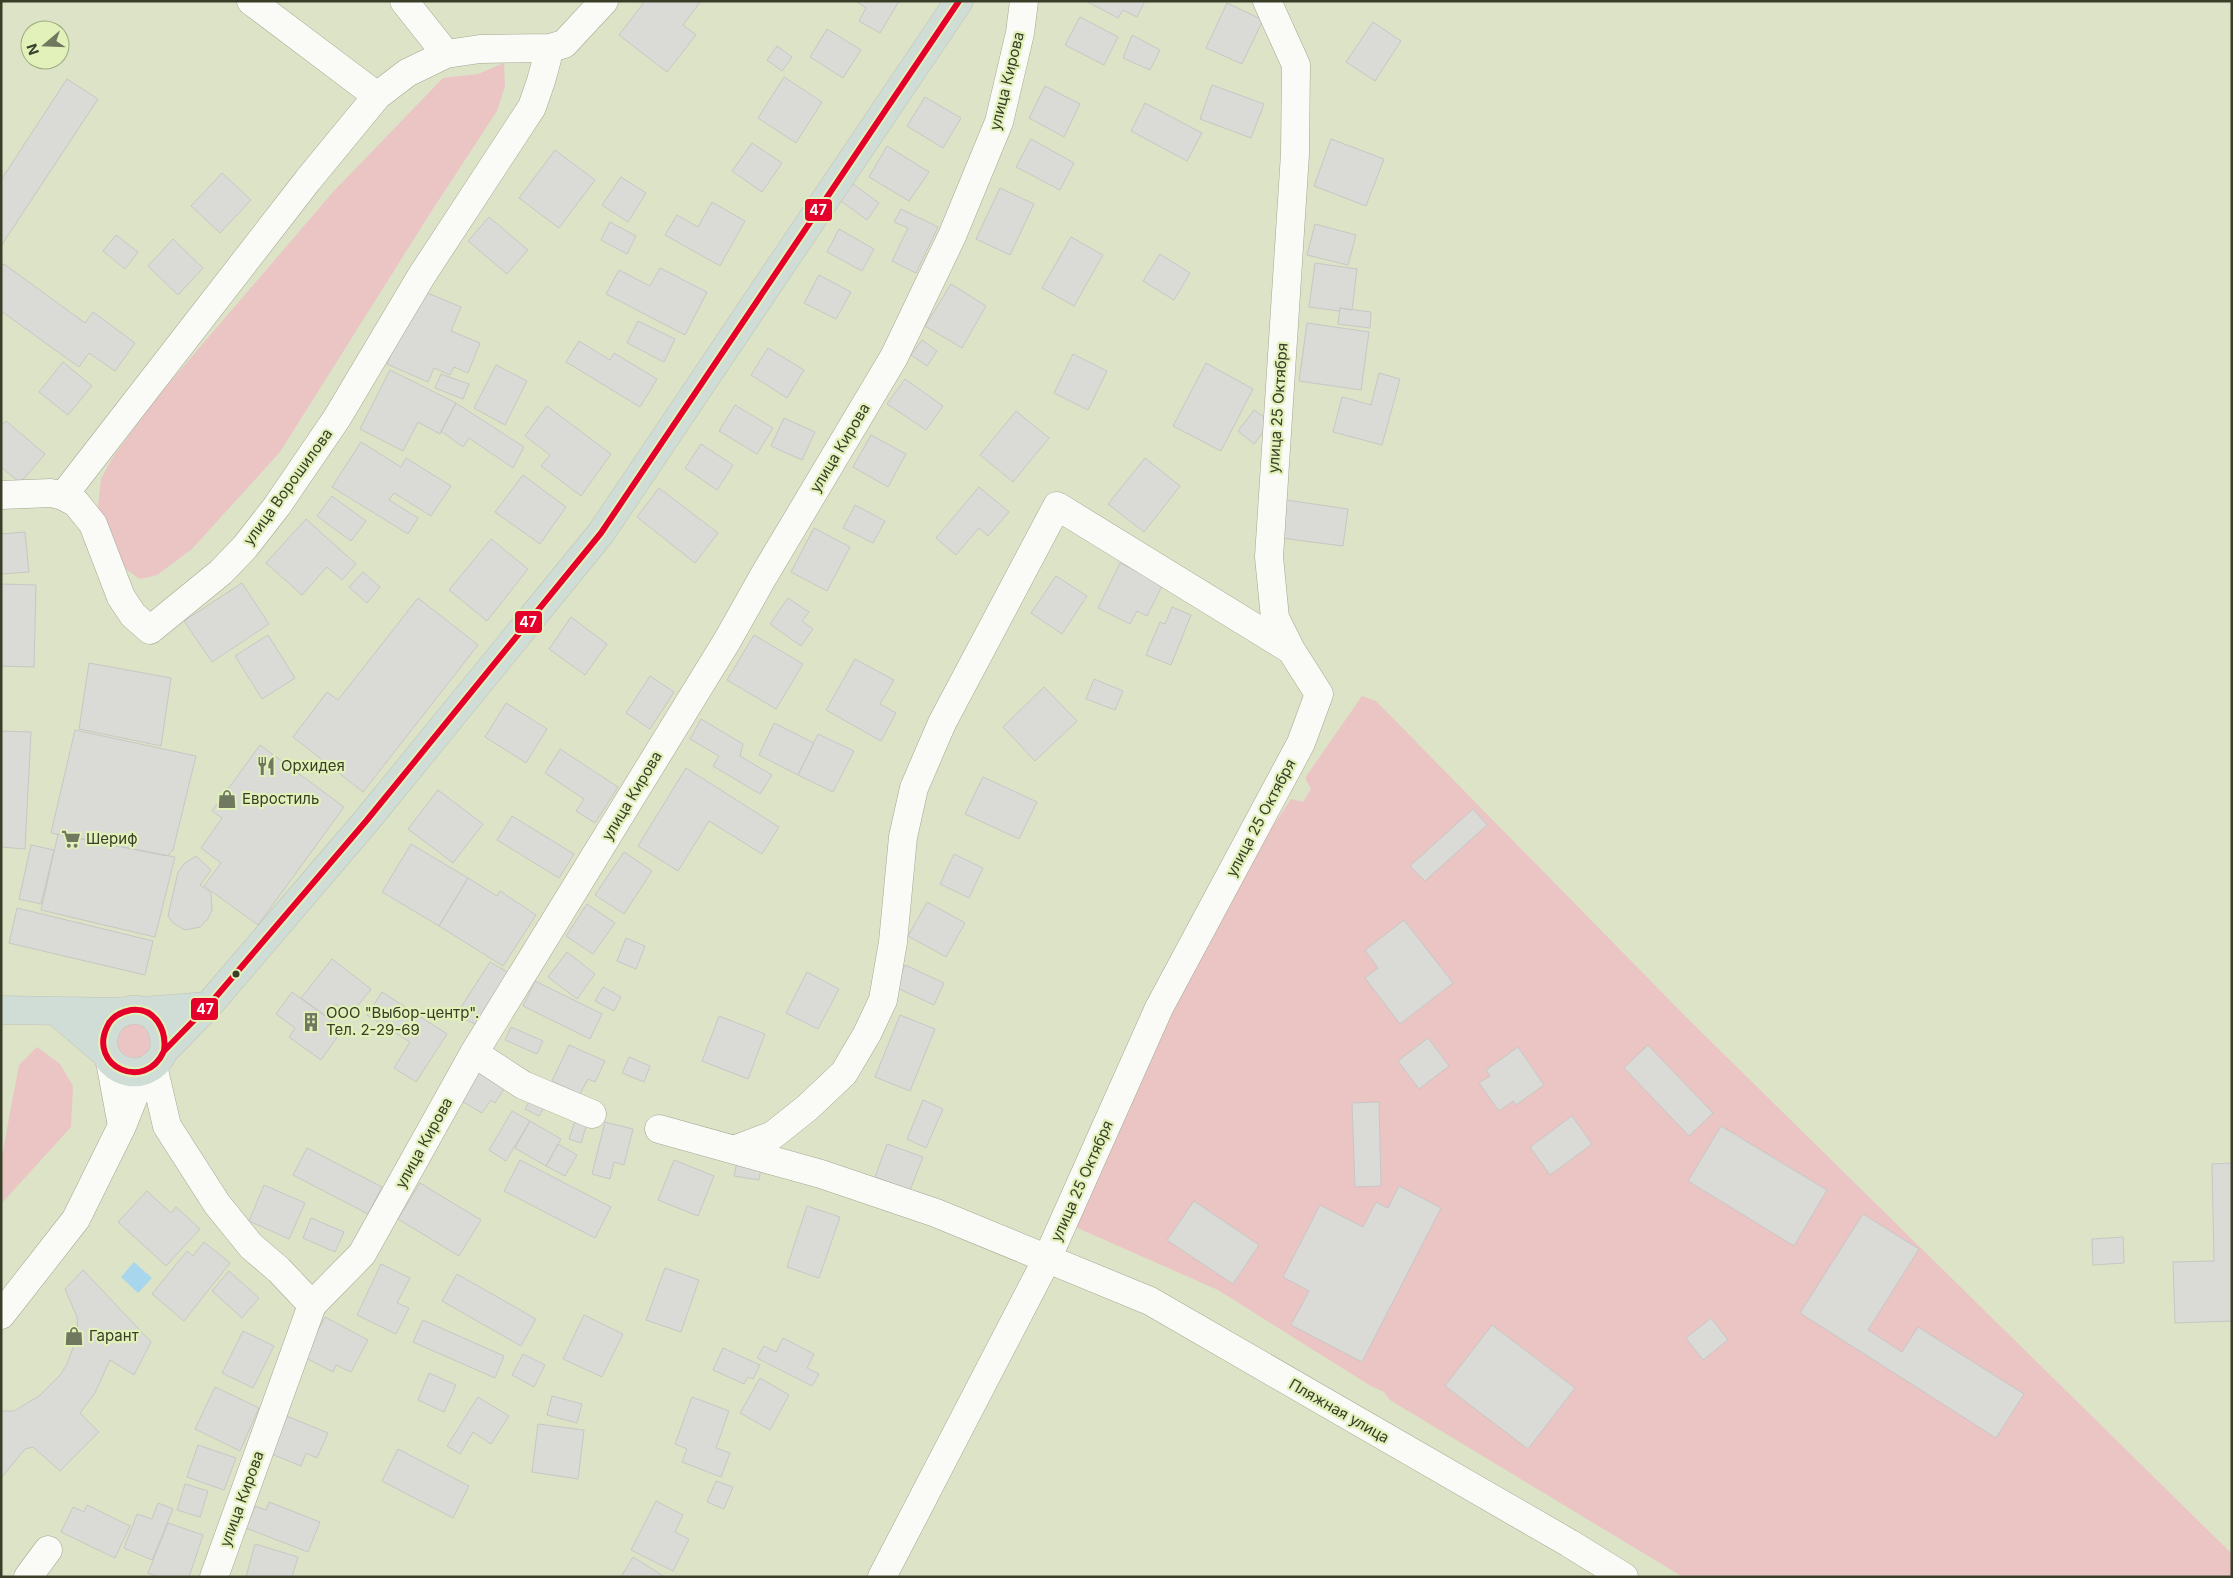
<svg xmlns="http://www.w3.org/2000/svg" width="2233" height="1578" font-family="Inter,sans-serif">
  <rect width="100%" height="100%" fill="#dce3c7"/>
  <!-- green -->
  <path fill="#ebc4c4" d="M504,63L505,86L497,111L429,215L280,452L192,549L157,575L140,579L127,570L110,542L98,506L101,479L113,457L159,395L333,192L443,78L478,74Z
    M1362,696L1376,701L1685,1016L2232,1554V1577H1683L1390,1400L1384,1392L1371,1386L1218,1290L1073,1226L1165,1015L1251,859L1291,799L1303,802L1311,789L1305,778Z
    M143,1019L157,1052L122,1063L111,1035L114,1028Z
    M37,1047L60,1064L73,1086L71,1127L1,1204V1161L19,1065Z"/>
  <!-- water -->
  <path fill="#a8d6ec" d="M134,1262L152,1278L138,1293L121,1277Z"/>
  <!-- building -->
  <path fill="#dadad7" stroke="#c7c7c4" d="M645,1H701L683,25L696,35L667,72L619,35Z
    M856,1H899L880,33L859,21L866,8Z
    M1086,1H1145L1137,17L1123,10L1118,18Z
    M1227,3L1263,20L1242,64L1206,48Z
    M1080,17L1118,37L1104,65L1065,45Z
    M1373,22L1401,41L1375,81L1346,62Z
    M827,29L861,50L843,78L810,57Z
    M1132,35L1160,50L1150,70L1123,58Z
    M777,46L792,57L782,71L767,60Z
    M784,77L822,102L796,143L758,118Z
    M67,79L98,99L1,246V180Z
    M1212,85L1264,104L1251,138L1200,119Z
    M1045,86L1080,104L1064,137L1029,118Z
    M925,97L961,118L943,148L907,126Z
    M1145,103L1202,133L1187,161L1131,131Z
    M1031,139L1074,163L1060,190L1016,167Z
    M1331,139L1384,159L1366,206L1314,186Z
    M752,143L782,163L762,192L732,171Z
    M887,146L929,172L909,201L869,177Z
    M555,150L595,180L559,228L519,198Z
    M222,173L251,200L220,233L191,206Z
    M621,177L646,193L628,222L602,205Z
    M849,181L879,203L867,220L837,198Z
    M1000,188L1034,204L1010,255L976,239Z
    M712,202L745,221L720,266L665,235L677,215L698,227Z
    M901,209L938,227L916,273L892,261L908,228L894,222Z
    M489,217L528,250L507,274L468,241Z
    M610,222L636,236L627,254L601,240Z
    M1315,224L1356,235L1348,265L1307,255Z
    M839,229L874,249L862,271L827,252Z
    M116,235L138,252L125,269L103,251Z
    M1071,237L1103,255L1074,306L1042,288Z
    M173,239L203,268L178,295L148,266Z
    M1160,254L1190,273L1174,300L1143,281Z
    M1315,263L1357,269L1352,310L1340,308L1339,311L1309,307Z
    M4,264L85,323L93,312L135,343L115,371L89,353L79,367L1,311V268Z
    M660,268L707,292L685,335L606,294L619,270L650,286Z
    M819,275L851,292L836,319L804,303Z
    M951,284L986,306L962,348L925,326Z
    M418,289L461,307L451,331L480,343L468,373L454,367L450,375L434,368L428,382L387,364Z
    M1340,308L1371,312L1370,328L1338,324Z
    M638,321L675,339L664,362L627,343Z
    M1307,323L1369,332L1361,390L1299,381Z
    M922,340L937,351L927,366L911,355Z
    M579,341L610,360L614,353L657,379L640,407L566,362Z
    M768,348L804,370L787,398L751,375Z
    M1073,354L1107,371L1088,410L1054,393Z
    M63,362L92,386L68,415L39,392Z
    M1206,363L1253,389L1221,451L1173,426Z
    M496,365L527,381L505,425L474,408Z
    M390,370L456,403L440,434L418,422L403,451L360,429Z
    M1379,373L1400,379L1382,445L1333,432L1342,397L1371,405Z
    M441,374L469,384L463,399L435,388Z
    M905,379L943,406L926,430L887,404Z
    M456,403L524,447L513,468L469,438L463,447L441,431Z
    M735,405L773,428L757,454L719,431Z
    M547,406L611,454L581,496L541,466L550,455L525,436Z
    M1254,410L1271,422L1254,444L1238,431Z
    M1016,411L1049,438L1013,482L980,455Z
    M784,418L815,432L802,460L771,446Z
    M6,421L45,454L20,483L1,467V426Z
    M871,435L906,454L888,487L853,467Z
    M361,442L401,467L406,458L451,486L431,516L394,493L389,500L418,518L408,534L332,487Z
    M701,444L733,465L717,490L685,468Z
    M1145,458L1180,486L1144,532L1108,504Z
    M523,475L566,507L540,544L495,512Z
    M979,487L1009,512L988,536L979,528L956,555L936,538Z
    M659,488L718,533L695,563L637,517Z
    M332,496L366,521L351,541L317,516Z
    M1286,500L1348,509L1343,546L1281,538Z
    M855,505L885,521L873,543L843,528Z
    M306,519L356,564L342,580L327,567L302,595L266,563Z
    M814,528L850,547L827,591L791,572Z
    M25,532L29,572L1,574V534Z
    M491,539L528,569L487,621L449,590Z
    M1120,563L1163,584L1147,616L1137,611L1130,624L1098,608Z
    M363,572L380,587L367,603L349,587Z
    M1056,576L1087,596L1062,634L1031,613Z
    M242,583L269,624L212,662L184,621Z
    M1,584L36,585L34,667L1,666Z
    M418,598L478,645L363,792L293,737L327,692L338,700Z
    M788,598L809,612L802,621L813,629L801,646L770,624Z
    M1172,607L1191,615L1171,665L1146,655L1160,622L1165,624Z
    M571,617L607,644L585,675L549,649Z
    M268,635L295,678L262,699L235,656Z
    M754,635L803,664L776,709L727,680Z
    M855,659L894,680L880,704L896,713L881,741L826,710Z
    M89,663L171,678L161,746L79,729Z
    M650,676L674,692L650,729L626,713Z
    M1094,679L1123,691L1115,710L1086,699Z
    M1044,687L1077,721L1035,761L1003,727Z
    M506,703L547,729L526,763L485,737Z
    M701,719L743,744L740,756L772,775L760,794L713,766L719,756L690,739Z
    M774,723L814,743L798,775L759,755Z
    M75,730L196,756L173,850L167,856L51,833Z
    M1,731L31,732L25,849L1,847Z
    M818,734L854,751L833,792L798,775Z
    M260,745L344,807L258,925L204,886L221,863L201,848L222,818L212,811Z
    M560,749L618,787L595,823L576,811L584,799L545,773Z
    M686,768L779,827L762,854L709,821L678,871L638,846Z
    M983,777L1037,802L1019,839L965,814Z
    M438,790L483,824L453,863L408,829Z
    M1473,809L1487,825L1425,881L1410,866Z
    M512,816L574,854L559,878L497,840Z
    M58,834L175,857L155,937L41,910Z
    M411,844L468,878L439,926L382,892Z
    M31,845L54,850L41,904L19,899Z
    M624,852L652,871L624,914L595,895Z
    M954,854L983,868L969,898L940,884Z
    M196,856L211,870L200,885L211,893L212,910L208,919L200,927L185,930L173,923L168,916L178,872L185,863Z
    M468,878L497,896L500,891L536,915L503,966L439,926Z
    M927,902L965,923L946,957L908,936Z
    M587,904L615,923L593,954L566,936Z
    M17,908L153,941L145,975L9,943Z
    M1404,920L1453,983L1400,1024L1365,978L1378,968L1365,950Z
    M626,938L645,946L636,969L617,961Z
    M567,952L595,974L577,999L548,977Z
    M332,959L371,989L350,1016L336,1004L326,1016L301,998Z
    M490,962L509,973L477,1025L456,1015Z
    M905,965L944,983L934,1005L895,987Z
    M807,972L839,989L818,1029L786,1013Z
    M535,981L602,1014L590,1039L523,1006Z
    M603,987L621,997L614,1011L595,1001Z
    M292,992L343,1029L321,1060L289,1037L295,1028L276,1014Z
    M382,992L447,1034L416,1082L394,1068L410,1042L367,1015Z
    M900,1015L935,1029L910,1091L875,1077Z
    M719,1016L765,1034L748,1079L702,1061Z
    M511,1027L543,1041L537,1054L505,1040Z
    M1428,1038L1449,1066L1419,1089L1398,1061Z
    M569,1045L605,1061L595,1082L588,1079L580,1094L552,1081Z
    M1648,1045L1713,1113L1689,1136L1624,1068Z
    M1518,1047L1544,1085L1516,1105L1513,1101L1499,1111L1479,1083L1490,1076L1486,1070Z
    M629,1057L650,1066L644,1082L622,1073Z
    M473,1067L505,1087L495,1103L491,1100L482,1113L455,1097Z
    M530,1100L544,1107L539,1116L525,1109Z
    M923,1100L943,1109L926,1148L907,1139Z
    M1379,1102L1381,1186L1355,1187L1352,1103Z
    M512,1111L530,1121L506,1161L489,1150Z
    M1572,1116L1592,1144L1550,1175L1530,1147Z
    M530,1121L561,1139L546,1166L515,1148Z
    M575,1121L587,1124L581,1143L569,1139Z
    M605,1122L633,1129L624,1165L614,1162L610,1179L592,1174Z
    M1721,1126L1827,1190L1794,1246L1688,1181Z
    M558,1144L577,1155L565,1176L546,1166Z
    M887,1144L923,1157L910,1190L875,1177Z
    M307,1148L382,1187L368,1214L293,1175Z
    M738,1157L762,1162L759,1180L734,1176Z
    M520,1160L611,1207L595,1238L504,1191Z
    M674,1160L714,1176L698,1216L658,1200Z
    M2232,1163V1321L2175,1323L2173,1262L2214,1261L2212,1164Z
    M420,1183L481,1220L459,1256L398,1219Z
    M264,1185L305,1203L289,1239L249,1221Z
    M1399,1186L1441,1208L1362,1362L1291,1325L1309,1291L1283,1277L1320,1205L1363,1227L1376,1202L1388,1208Z
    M147,1191L171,1213L176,1207L200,1229L166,1266L118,1222Z
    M1194,1201L1259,1245L1233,1284L1167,1240Z
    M807,1206L840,1217L819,1278L787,1267Z
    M1863,1214L1919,1249L1868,1330L1902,1352L1918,1327L2024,1394L1996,1438L1800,1313Z
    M311,1218L344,1232L335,1252L303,1238Z
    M2123,1237L2124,1263L2093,1265L2092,1239Z
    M204,1242L230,1263L184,1321L152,1294L187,1251L193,1256Z
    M381,1264L410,1278L397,1303L409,1308L396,1334L357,1315Z
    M665,1268L699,1280L681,1332L646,1320Z
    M83,1270L151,1342L134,1375L110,1360L95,1393L80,1413L99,1432L60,1471L33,1447L25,1449L1,1478V1411H14L39,1396L61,1374L67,1364L78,1334L77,1317L65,1289Z
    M229,1271L259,1298L242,1318L212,1291Z
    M457,1274L536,1319L521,1346L442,1301Z
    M584,1315L623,1334L602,1377L563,1359Z
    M325,1317L368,1340L351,1372L336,1365L333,1372L304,1357Z
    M1711,1318L1728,1340L1703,1360L1686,1338Z
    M423,1320L504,1356L495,1378L413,1342Z
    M1492,1325L1575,1388L1528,1449L1445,1386Z
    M243,1331L274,1346L253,1388L222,1373Z
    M783,1338L814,1354L807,1368L819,1374L812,1386L757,1358L764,1346L776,1352Z
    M723,1348L760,1365L753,1379L748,1377L744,1384L713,1370Z
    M523,1354L545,1365L534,1387L512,1375Z
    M429,1373L456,1385L444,1412L418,1400Z
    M760,1378L789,1395L770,1430L740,1413Z
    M215,1387L259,1408L240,1451L195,1429Z
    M552,1396L582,1404L577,1423L547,1415Z
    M478,1397L509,1416L491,1444L473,1432L460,1454L447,1446Z
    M692,1397L729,1411L716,1448L730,1453L721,1477L682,1462L687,1449L675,1444Z
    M284,1415L328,1433L317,1458L306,1453L301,1466L269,1453Z
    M538,1424L584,1430L578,1479L532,1472Z
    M198,1445L236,1458L224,1490L187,1477Z
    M398,1449L469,1486L453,1518L382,1481Z
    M716,1481L733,1487L724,1509L707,1502Z
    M185,1484L208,1491L200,1517L177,1510Z
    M656,1501L683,1515L675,1532L689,1539L673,1571L631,1550Z
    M269,1502L320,1522L308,1552L246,1528L255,1506L266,1510Z
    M158,1503L173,1509L152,1560L124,1548L137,1514L152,1519Z
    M87,1505L130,1526L115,1558L61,1532L73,1507L84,1512Z
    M168,1523L203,1535L189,1577H158L148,1573Z
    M255,1544L298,1557L292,1577H246Z
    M633,1557L665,1577H621Z"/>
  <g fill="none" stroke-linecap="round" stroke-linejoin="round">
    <!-- minor casing -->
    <g stroke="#a2a891" stroke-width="29">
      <path id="minor" d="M251,1L377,96
        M404,1L446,54
        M550,48L541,81L532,107L422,275L337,418L277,506L245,547L221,572L150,630L133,615L121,597L93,524L76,503L63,496L308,180L377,96L407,73L446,54L480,49L550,48L564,44L604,1
        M1,495L51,493L63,496
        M474,1053L523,1085L592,1114
        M110,1061L122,1126
        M153,1066L167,1126L217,1204L251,1246L279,1270L312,1305
        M659,1129L821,1174L936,1213L1150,1301L1569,1543L1624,1577
        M736,1149L773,1135L807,1108L844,1073L867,1034L883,1000L893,942L903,837L914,788L942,723L1057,506L1291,650
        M1,1315L76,1219L122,1126L144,1071
        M28,1577L48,1550
        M214,1577L312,1305L362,1254L474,1053L727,641L763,577L894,357L952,236L999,122L1020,33L1024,1
        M882,1577L1047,1259L1159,1008L1301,743L1319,694L1291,650L1275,618L1269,557L1295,154L1296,65L1267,1"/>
    </g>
    <!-- highway casing -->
    <g stroke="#bfc3b5" stroke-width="29">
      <path id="highway" d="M1,1010L123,1012
        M143,1011L208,1006
        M57,1012L105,1053
        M164,1051C167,1030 155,1007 131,1010C121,1012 111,1017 107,1027C88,1066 145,1093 164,1051L208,1006L367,820L601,533L959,1"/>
    </g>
    <!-- minor -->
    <use href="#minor" stroke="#fafbf7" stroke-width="28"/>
    <!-- highway -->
    <use href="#highway" stroke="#d0ddd7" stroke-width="28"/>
    <!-- bus-1 casing -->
    <g stroke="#e2f0ba" stroke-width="10">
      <path id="bus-1" d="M164,1051C167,1030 155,1007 131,1010C121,1012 111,1017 107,1027C88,1066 145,1093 164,1051L208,1006L367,820L601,533L959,1"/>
    </g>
    <!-- bus-1 -->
    <use href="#bus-1" stroke="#e4002b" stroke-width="6"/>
  </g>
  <!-- icons -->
  <defs>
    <g id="restaurant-bare" transform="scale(1.5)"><path d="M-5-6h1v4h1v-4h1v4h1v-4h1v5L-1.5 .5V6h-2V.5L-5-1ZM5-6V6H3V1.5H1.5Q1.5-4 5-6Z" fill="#717860" stroke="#e2f0ba" stroke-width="2.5" paint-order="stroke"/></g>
    <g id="shop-bare" transform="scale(1.5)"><path d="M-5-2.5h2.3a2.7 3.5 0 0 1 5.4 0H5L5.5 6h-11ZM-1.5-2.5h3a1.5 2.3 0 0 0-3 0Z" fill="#717860" stroke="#e2f0ba" stroke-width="2.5" paint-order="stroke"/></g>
    <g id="supermarket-bare" transform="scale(1.5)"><path d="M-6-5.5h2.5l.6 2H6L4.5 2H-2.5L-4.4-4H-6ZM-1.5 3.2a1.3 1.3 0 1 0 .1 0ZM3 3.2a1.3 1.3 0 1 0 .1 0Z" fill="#717860" stroke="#e2f0ba" stroke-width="2.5" paint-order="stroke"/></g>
    <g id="building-bare" transform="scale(1.5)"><path d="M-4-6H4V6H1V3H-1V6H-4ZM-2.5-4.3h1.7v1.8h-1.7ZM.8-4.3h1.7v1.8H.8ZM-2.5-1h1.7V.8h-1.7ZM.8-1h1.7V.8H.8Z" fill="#717860" stroke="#e2f0ba" stroke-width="2.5" paint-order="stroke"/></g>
  </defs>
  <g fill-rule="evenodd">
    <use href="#restaurant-bare" x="266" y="766"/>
    <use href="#shop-bare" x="227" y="799"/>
    <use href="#supermarket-bare" x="71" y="839"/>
    <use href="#building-bare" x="311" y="1022"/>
    <use href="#shop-bare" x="74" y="1336"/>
  </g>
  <!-- markers -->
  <circle fill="#383e28" stroke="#e2f0ba" stroke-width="2" cx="236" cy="974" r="4.5"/>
  <g text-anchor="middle" stroke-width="4.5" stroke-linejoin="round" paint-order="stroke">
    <!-- street labels -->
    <g font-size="15" fill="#383e28" stroke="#e2f0ba">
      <text transform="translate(1007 81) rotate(-76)" y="5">улица Кирова</text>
      <text transform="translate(1278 408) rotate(-86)" y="5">улица 25 Октября</text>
      <text transform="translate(840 448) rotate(-59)" y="5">улица Кирова</text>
      <text transform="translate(288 487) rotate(-54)" y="5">улица Ворошилова</text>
      <text transform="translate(632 796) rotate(-59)" y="5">улица Кирова</text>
      <text transform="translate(1261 818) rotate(-62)" y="5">улица 25 Октября</text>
      <text transform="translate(424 1143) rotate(-61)" y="5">улица Кирова</text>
      <text transform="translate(1082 1181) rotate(-66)" y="5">улица 25 Октября</text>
      <text transform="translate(1339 1411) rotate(30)" y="5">Пляжная улица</text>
      <text transform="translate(242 1499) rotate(-70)" y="5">улица Кирова</text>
    </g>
    <!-- poi labels -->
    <g font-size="15" fill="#383e28" stroke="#e2f0ba" text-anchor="start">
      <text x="281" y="771">Орхидея</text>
      <text x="242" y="804">Евростиль</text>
      <text x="86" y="844">Шериф</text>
      <text x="326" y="1018">ООО "Выбор-центр".<tspan x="326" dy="17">Тел. 2-29-69</tspan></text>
      <text x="89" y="1341">Гарант</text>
    </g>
  </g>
  <g stroke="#e2f0ba" stroke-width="2">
    <rect x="804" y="198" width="29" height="24" rx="5" fill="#e4002b"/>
    <rect x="514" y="610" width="29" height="24" rx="5" fill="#e4002b"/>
    <rect x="190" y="997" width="29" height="24" rx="5" fill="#e4002b"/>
  </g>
  <g font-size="14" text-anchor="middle" font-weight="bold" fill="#fff">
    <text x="818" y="215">47</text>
    <text x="528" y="627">47</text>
    <text x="205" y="1014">47</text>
  </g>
  <!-- border -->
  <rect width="2233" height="1578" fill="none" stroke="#383e28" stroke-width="5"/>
  <!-- north arrow -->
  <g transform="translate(45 45) rotate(251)"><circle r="24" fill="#e2f0ba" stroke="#9ea980"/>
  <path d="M0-4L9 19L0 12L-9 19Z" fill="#717860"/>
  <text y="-8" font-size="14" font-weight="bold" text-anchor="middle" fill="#383e28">N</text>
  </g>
</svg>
